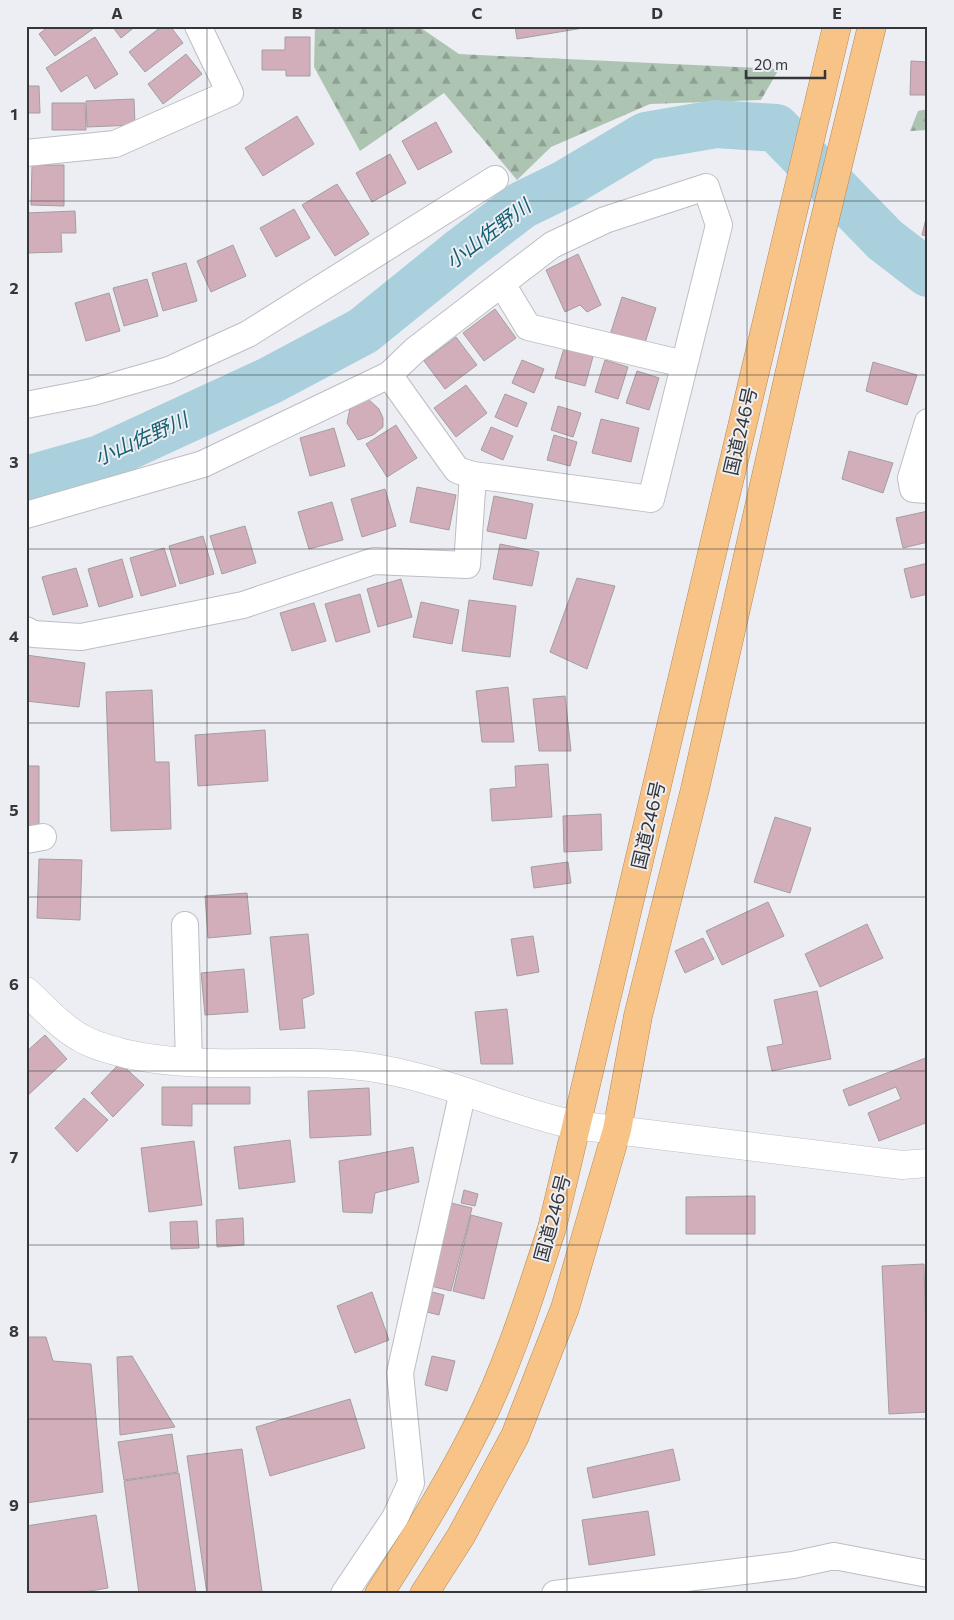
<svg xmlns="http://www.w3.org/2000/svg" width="954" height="1620" font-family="Commissioner,'Noto Sans JP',sans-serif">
  <defs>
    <pattern id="forest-firs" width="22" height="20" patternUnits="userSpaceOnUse" patternTransform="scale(1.25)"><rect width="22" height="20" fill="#adc4b2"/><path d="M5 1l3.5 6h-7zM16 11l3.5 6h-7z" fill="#8ea092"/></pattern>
  </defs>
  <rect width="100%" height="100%" fill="#edeef4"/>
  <!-- forest -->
  <path fill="url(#forest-firs)" d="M315,26H418L459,54L779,69L761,100L650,104L551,147L517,180L444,93L360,151L314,67Z
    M928,109V130L910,131L918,111Z"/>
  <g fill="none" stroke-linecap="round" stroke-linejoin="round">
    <!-- river -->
    <path stroke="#a9d0dc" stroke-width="48" d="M26,480L100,459L269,381L363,331L463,250L522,205L567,183L646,136L716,124L776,128L885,240L928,273"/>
  </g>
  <!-- building -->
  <path fill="#d2aebb" stroke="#a49ea0" d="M49,26H91L93,29L55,56L39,34Z
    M112,26H136L121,38Z
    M162,26H170L183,43L145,72L129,52Z
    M515,26H595L517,39Z
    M95,37L118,74L95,89L87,75L61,92L46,68Z
    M285,37H310V76H286V70H262V50H285Z
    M186,54L202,74L163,104L148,84Z
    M911,61L928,62V95H910Z
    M26,86H39L40,113H26Z
    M134,99L135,125L87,127L86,101Z
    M52,103H85L86,130H52Z
    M297,116L314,144L263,176L245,148Z
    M436,122L452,152L418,170L402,141Z
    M390,154L406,183L372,202L356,173Z
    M32,165H64V206L31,205Z
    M337,184L369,234L335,256L302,205Z
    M294,209L310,238L276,257L260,228Z
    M928,210V236L922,235Z
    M75,211L76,233H61L62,252L27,253L26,213Z
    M233,245L246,276L211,292L197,261Z
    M578,254L601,305L587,312L580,305L565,312L546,270Z
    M186,263L197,301L163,311L152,273Z
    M147,279L158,316L124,326L113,288Z
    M109,293L120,331L86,341L75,303Z
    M622,297L656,308L644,346L610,335Z
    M495,309L516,338L484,361L463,333Z
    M456,337L477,365L445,389L424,361Z
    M565,345L594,353L585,386L555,378Z
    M522,360L544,369L534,393L512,383Z
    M605,360L628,367L618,399L595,392Z
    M873,362L917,375L907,405L866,391Z
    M637,371L659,378L649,410L626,403Z
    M466,385L487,413L456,437L434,408Z
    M505,394L527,403L517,427L495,417Z
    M368,399L379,409L383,418V427L373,435L358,440L347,423L350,408Z
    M558,406L581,413L573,437L551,430Z
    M601,419L639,428L631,462L592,453Z
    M396,425L417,458L387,477L366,444Z
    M491,427L513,436L503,460L481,450Z
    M334,428L345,466L310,476L300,438Z
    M554,435L577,442L570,466L547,460Z
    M849,451L893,463L883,493L842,479Z
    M417,487L456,495L449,530L410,522Z
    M385,489L396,526L362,537L351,499Z
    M494,496L533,504L526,539L487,531Z
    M332,502L343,540L309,549L298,512Z
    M928,511V542L903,548L896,518Z
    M245,526L256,563L222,574L210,536Z
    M203,536L214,574L180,584L169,546Z
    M500,544L539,552L532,586L493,579Z
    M164,548L176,586L141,596L130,558Z
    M122,559L133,597L99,607L88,569Z
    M928,563V594L911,598L904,569Z
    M76,568L88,606L53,615L42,577Z
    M577,578L615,586L587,669L550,652Z
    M401,579L412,617L378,627L367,589Z
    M360,594L370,632L336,642L325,604Z
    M469,600L516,606L510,657L462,651Z
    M421,602L459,610L452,644L413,637Z
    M314,603L326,641L292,651L280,613Z
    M26,655L85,663L79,707L26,701Z
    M508,687L514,742H482L476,691Z
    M152,690L155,762H169L171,829L111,831L106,692Z
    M565,696L571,751H539L533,699Z
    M265,730L268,781L198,786L195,735Z
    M548,764L552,817L492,821L490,789L516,787L515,766Z
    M26,766H39V826H26Z
    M601,814L602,850L564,852L563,816Z
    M775,817L811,828L790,893L754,882Z
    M39,859L82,860L80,920L37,918Z
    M568,862L571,883L534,888L531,867Z
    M247,893L251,934L208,938L205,896Z
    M768,902L784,936L722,965L706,931Z
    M867,924L883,958L820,987L805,954Z
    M308,934L314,994L302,999L305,1028L280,1030L270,937Z
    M533,936L539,972L517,976L511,939Z
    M703,938L714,959L685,973L675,951Z
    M244,969L248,1012L205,1015L201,973Z
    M817,991L831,1059L772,1071L767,1047L783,1044L774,1000Z
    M507,1009L513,1064H481L475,1012Z
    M45,1035L67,1059L26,1097V1052Z
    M928,1057V1122L879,1141L868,1113L901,1099L896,1087L849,1106L843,1090Z
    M120,1063L144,1085L113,1117L91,1093Z
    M162,1087H250V1104H192V1126L162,1125Z
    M369,1088L371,1135L310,1138L308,1091Z
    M84,1098L108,1120L77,1152L55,1128Z
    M290,1140L295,1182L239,1189L234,1147Z
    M194,1141L202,1205L149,1212L141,1148Z
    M413,1147L419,1182L375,1193L372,1213L343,1212L339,1161Z
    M464,1190L478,1194L475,1206L461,1203Z
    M755,1196V1234H686V1197Z
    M451,1203L472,1208L451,1291L431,1286Z
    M471,1215L502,1223L484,1299L453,1291Z
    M243,1218L244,1245L217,1247L216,1220Z
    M197,1221L199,1248L171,1249L170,1222Z
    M924,1264L928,1412L889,1414L882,1266Z
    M428,1291L444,1295L439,1315L423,1311Z
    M372,1292L389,1340L355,1353L337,1306Z
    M26,1337H46L53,1361L91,1364L103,1492L26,1503Z
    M132,1356L175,1427L120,1435L117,1357Z
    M432,1356L455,1361L447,1391L425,1385Z
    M350,1399L365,1448L270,1476L256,1427Z
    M172,1434L178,1472L124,1480L118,1442Z
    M242,1449L262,1591L240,1594H207L187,1456Z
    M673,1449L680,1480L593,1498L587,1468Z
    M179,1473L196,1594H139L124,1481Z
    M648,1511L655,1555L589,1565L582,1520Z
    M96,1515L108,1588L72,1594H26V1526Z"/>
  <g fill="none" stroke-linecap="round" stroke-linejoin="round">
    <!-- minor casing -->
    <g stroke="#bcbec3" stroke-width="28">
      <path id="minor" d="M26,153L115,144L230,93L198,26
        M502,284L528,327L684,364
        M26,405L93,392L169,370L248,334L495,179
        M928,422L911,478L913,489L928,490
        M26,515L203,464L389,375L415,350L552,245L605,220L706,187L719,225L651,499L473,475L457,470L389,375
        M26,630L33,634L81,637L243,605L374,561L467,565L473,475
        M26,840L43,837
        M185,925L189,1062
        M344,1594L395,1518L411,1483L400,1373L463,1091
        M555,1594L793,1565L834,1556L928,1574"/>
    </g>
    <!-- tertiary casing -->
    <g stroke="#bcbec3" stroke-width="29">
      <path id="tertiary" d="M26,991C43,1007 61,1027 81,1038C94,1046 112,1050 127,1054C207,1072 288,1056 368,1067C440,1077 505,1110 575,1125L902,1165L928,1163"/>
    </g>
    <!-- trunk casing -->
    <g stroke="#b28858" stroke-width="29">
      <path id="trunk" d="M379,1594C414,1540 448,1485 477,1427C509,1364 530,1295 552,1228L837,26
        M424,1594L461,1536L515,1436L565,1308L617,1130L638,1016L695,789L819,243L872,26"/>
    </g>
    <!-- minor -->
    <use href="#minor" stroke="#fff" stroke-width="26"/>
    <!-- tertiary -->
    <use href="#tertiary" stroke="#fff" stroke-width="28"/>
    <!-- trunk -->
    <use href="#trunk" stroke="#f8c387" stroke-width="28"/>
  </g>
  <!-- grid -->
  <path fill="none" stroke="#353638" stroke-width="1" stroke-opacity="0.55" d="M207,26V1594M387,26V1594M567,26V1594M747,26V1594M26,201H928M26,375H928M26,549H928M26,723H928M26,897H928M26,1071H928M26,1245H928M26,1419H928"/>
  <g text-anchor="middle" stroke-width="4" stroke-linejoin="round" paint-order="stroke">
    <!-- street labels -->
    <g font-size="19" fill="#353638" stroke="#edeef4">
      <text transform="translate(740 431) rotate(-77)" y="7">国道246号</text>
      <text transform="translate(648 825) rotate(-77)" y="7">国道246号</text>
      <text transform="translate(552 1218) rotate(-75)" y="7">国道246号</text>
    </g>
    <!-- water labels -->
    <g font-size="20" font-style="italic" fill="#135f70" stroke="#edeef4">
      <text transform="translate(488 234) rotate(-37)" y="7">小山佐野川</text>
      <text transform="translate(141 439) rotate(-24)" y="7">小山佐野川</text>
    </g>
  </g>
  <!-- border -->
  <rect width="954" height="1620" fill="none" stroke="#edeef4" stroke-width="55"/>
  <!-- scale -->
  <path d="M746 70v8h79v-8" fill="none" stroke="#353638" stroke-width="2.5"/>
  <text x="754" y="70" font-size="15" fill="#353638" stroke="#edeef4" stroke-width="4" paint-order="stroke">20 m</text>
  <rect x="28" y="28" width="898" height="1564" fill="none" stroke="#353638" stroke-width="2"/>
  <g font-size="16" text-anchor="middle" font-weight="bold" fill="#353638">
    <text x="117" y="19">A</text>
    <text x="297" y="19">B</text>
    <text x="477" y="19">C</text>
    <text x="657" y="19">D</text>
    <text x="837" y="19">E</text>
    <text x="14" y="120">1</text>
    <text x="14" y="294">2</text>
    <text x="14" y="468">3</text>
    <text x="14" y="642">4</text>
    <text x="14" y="816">5</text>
    <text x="14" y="990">6</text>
    <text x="14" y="1163">7</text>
    <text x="14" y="1337">8</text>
    <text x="14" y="1511">9</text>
  </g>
</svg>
